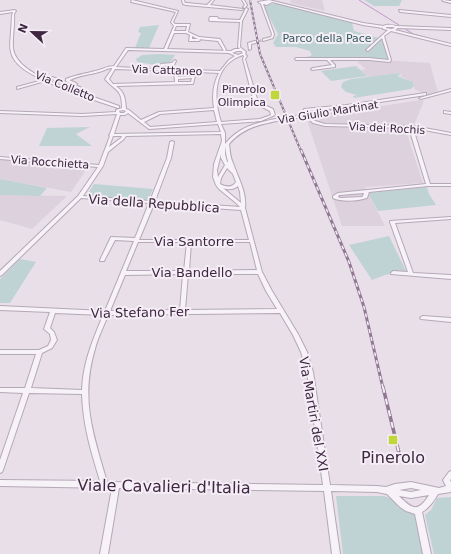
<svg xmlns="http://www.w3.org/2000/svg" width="451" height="554" font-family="'DejaVu Sans',sans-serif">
  <rect width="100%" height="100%" fill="#e8dfe9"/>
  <!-- built -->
  <path fill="#ddd1de" d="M291,0H322L325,11L290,3Z
    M364,59L430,63L438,93L427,95L414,89V83L400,76L402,75L399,73L368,77L361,70L366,69L357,62Z
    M420,100L424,101L414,125L325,123L318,122L312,117Z
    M307,120L314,124L328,127L405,128L423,183L365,187L385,226H342Z
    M0,159L88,167L71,192L0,179Z
    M0,195L67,196L32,229L0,220Z"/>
  <!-- green -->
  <path fill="#bfd3d4" d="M364,0H402L399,6H374Z
    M270,4H279L352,23L354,31L382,39L389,59L342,58L310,59L307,57L312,55L310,51L296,47H276L273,43L278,34L264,7Z
    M159,25L149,48H135L141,33L138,32L140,27Z
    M159,54L175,55L170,63H156L155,65L137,62L136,59L142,55Z
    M356,66L367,76L331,81L321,71Z
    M399,73L400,75L397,76L413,82L414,86L411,89L354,98L353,96L357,95L346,92L341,87L343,82L351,79Z
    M90,127L76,134L92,146H39L47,128Z
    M0,179L47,188L40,196L0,195Z
    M94,184L153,189L149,198L145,201L88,197L87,195Z
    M427,187L429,194L436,205L378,211L368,193Z
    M389,236L406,271L385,275L372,280L349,245Z
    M20,259L36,262L10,303H0V279Z
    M336,496H384L393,499L398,507L414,514L423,554H343Z
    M451,497V554H434L425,515L431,510L437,498Z"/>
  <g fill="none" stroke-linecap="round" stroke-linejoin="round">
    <!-- stream -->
    <path stroke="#c197cc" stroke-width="1" d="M359,0L399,25
      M404,28L413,34L424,37
      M429,39L447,43"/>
    <!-- minor-tunnel -->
    <path stroke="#c6bac7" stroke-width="2.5" stroke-dasharray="2.5 1.5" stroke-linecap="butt" d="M255,42L264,40"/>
    <!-- minor casing -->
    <g stroke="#b5a8b7" stroke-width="2">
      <path id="minor" d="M132,0L178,11L173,22L175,24H190L188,32L199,37L220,39L226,50L224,51L218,41L198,39L192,36V39H199L200,40L199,41H189L190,35L186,33H174L167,49L231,51L235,49H240L238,47L240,22L210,21L209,20L210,17H217L218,18V19L240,20L246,8L248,9L242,21L240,47L246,52L245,54L247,56L245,59L258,102L273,109L275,115L261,121L221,124L225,133V144C241,124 262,122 285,117L287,118C281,121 274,121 268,123C252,126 239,132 229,144C230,151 230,157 233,163C238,178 247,192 245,208L262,272L272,291L298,334L307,352L313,372L330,485L377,486L386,487L395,484L411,482L439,488L446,486L443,480L449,472L451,471V479L450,480L451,482V492L438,494C434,501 429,508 422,512L431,554H423L415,514L406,511L400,507L387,494L377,492L331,491L340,554H332L324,491L119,488L108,554H100L112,488L0,486V480L100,481C91,451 83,426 82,394L29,393L3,470L2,472L0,473V460L23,393L0,392V388H25L36,354H0V350H39L48,346L51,340L50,334L44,329L50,312L0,310V306L105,311L134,241L115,240L104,261H100V260L111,237L135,238L149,203L81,198L2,275L0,276V271L78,196L98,167L0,159V157L99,165L110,136L109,135L110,134L117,114L82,116L0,113V111L82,114L116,112V110L122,108C122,88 116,92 105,79L112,69V68C107,68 104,71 99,72C89,75 80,75 70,80H69L76,83L77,84L75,85L82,88L80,89L72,86L68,88L119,106V108H118L76,94L45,81L17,89V87L43,80C31,74 14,66 11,52C9,45 11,37 11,30C12,25 11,17 13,12L0,14V12L15,10L16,11L14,14C15,25 12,37 13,48C15,68 48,81 65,87L69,85L49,78L52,77L72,84L66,81V79C75,75 85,74 95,71C102,70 106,66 114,66L126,48L164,49L174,26L171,22L176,12L131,2ZM176,26H187L186,31H174ZM128,50L229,53L235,56L229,60L220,71L161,69L163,66L174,65L176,61L175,60L172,63L161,64L157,69L116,67ZM237,51H241L243,53L238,55L232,53ZM243,55L244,56L243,59L254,103L270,111L271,115L260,119L221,122C214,100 213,72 234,59C237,57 240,56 243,55ZM115,69L174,71L175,82L113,84L109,79ZM177,71L219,73C213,84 212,96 214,108L159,112L141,120L129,110L126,109C125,98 125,93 116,86L193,84L195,76L178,77ZM192,78L191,82H178V79ZM123,110L126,111L124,113H120L119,111ZM214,110L217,122L150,127L144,122L160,114ZM128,113L149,129L218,124L221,132L114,134L120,115H125ZM221,134L222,141L214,164L213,177L216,185L219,189L236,203L240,207L155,201L171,158L174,142L172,141L170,142L167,158L150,201L83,196L103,166L108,152L124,139L126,136ZM113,136H122L121,138L109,147ZM225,146L226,153L228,162H227L225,154ZM221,154V158L225,165L218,177L217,170ZM227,168L233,174L236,182C232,188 226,187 220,184L221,178ZM238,186L240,192L241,203L223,188C228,190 233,190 238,186ZM154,204L241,210L249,240H139ZM138,242H187L184,271H126ZM191,242H250L257,270L189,271ZM183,274L180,310L110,311L125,275ZM188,274H258L266,291L277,309L185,310ZM55,313L103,315C93,340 83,362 82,390L31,388L42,353L52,348L57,340L54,332L50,328ZM280,313L293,335L301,352L307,372L323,485L107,482C93,434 80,399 95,349C98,337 104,326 108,315ZM411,488L421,490L411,492L399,490ZM429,495C418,513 412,509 399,496L411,498Z
        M182,0H184L185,3H187L207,5L212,0H214L210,5L243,9L242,10L186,5L183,4Z
        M242,0H244L247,5L245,8L243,7L245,5Z
        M269,0L363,23L384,26C386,24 393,25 396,26L451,28V30L398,28L395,30L451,44V46L391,31L384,36L391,60L390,62L369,60H330L335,65V67L312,70L311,69L313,68L332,65L327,60H296L295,59L296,58H369L389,60L382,38L368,51L366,50L388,30L383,29V28L363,25L272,2L267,5L263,4L274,34L273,38L263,41V39L271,37L272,34L261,4L258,2ZM386,27H393L395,28L391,29L386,28Z
        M399,10L451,15V17L400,12Z
        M255,41H256V43L251,44V49L249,50L248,43Z
        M451,89V91L421,99L419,98Z
        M425,93H426V95L347,107L306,111V113L308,115L310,114L348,108L350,109L349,110L309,116L315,121L325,124L414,126L451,133V135L413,128L430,184H451V186H428L369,192L367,198C358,201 341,202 333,198V196L338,193L426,184L409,128L325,126L313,123L302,113L304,109L347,105ZM364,193L363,196L362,197L340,198L338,197L339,195Z
        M444,111L451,112V114L444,113Z
        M301,115L303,116L302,117L289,119L287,118L289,117Z
        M451,217V219L395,223L413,273L451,275V279L391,274V273L393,271L408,272L390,222V221Z
        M423,316L451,318V322L421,319L420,318L421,317Z"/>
    </g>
    <!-- major casing -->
    <g stroke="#b39db6" stroke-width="2">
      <path id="major" d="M442,0L451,1V3L443,1Z"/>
    </g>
    <!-- minor -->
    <use href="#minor" fill="#f7f2f7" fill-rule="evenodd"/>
    <!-- major -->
    <use href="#major" fill="#fff" fill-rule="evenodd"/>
    <!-- rail-far2 casing -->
    <g stroke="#917794" stroke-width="2">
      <path id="rail-far2" d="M250,0L260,54L301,151"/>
    </g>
    <!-- rail-far1 casing -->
    <g stroke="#917794" stroke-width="3">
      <path id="rail-far1" d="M301,150L349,262L364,307L383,388"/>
    </g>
    <!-- rail casing -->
    <g stroke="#917794" stroke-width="3.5">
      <path id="rail" d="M383,387L399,453"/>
    </g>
    <!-- rail-far2 -->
    <use href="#rail-far2" stroke="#f5eef6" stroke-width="1" stroke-dasharray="2.5" stroke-linecap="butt"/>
    <!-- rail-far1 -->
    <use href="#rail-far1" stroke="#f5eef6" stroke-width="1.5" stroke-dasharray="4" stroke-linecap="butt"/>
    <!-- rail -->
    <use href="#rail" stroke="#f5eef6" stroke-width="2" stroke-dasharray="6" stroke-linecap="butt"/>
    <!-- minor-bridge casing -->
    <g stroke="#b5a8b7" stroke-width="5" stroke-linecap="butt">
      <path id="minor-bridge" d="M301,116L310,115
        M285,118H289"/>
    </g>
    <!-- minor-bridge -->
    <use href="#minor-bridge" stroke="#f7f2f7" stroke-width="3.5"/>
  </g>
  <!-- markers -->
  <g fill="#c1d63b" stroke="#f5eef6" stroke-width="1.5">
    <rect x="270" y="90" width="10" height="10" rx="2"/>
    <rect x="388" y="435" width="10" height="10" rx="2"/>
  </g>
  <g text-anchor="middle" stroke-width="4" stroke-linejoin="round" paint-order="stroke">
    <!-- far-park labels -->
    <g font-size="11" fill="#335a5e" stroke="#f5eef6">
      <text x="327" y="42">Parco della Pace</text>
    </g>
    <!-- far-street labels -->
    <g font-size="11" fill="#3f2741" stroke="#f5eef6">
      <text transform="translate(167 70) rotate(2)" y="4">Via Cattaneo</text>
      <text transform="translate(65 86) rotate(22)" y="4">Via Colletto</text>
      <text transform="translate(328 112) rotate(-9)" y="4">Via Giulio Martinat</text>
      <text transform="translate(387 128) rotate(3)" y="4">Via dei Rochis</text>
      <text transform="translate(50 162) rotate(4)" y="4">Via Rocchietta</text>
    </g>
    <!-- far-poi labels -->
    <g font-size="11" fill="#3f2741" stroke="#f5eef6" text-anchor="end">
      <text x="266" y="93">Pinerolo<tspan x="266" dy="13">Olimpica</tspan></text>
    </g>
    <!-- street labels -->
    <g font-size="13" fill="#3f2741" stroke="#f5eef6">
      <text transform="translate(154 203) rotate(4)" y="5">Via della Repubblica</text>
      <text x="194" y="246">Via Santorre</text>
      <text x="192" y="277">Via Bandello</text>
      <text transform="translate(140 312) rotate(-1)" y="5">Via Stefano Fer</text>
      <text transform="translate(314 414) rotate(80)" y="5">Via Martiri del XXI</text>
    </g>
    <!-- near-poi labels -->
    <g font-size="16" fill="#3f2741" stroke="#f5eef6">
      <text x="393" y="463">Pinerolo</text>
    </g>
    <!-- near-street labels -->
    <g font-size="16" fill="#3f2741" stroke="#f5eef6">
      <text transform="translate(164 486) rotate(1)" y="6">Viale Cavalieri d'Italia</text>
    </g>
  </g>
  <!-- north arrow -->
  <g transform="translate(32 32) rotate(292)" stroke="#f5eef6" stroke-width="3" paint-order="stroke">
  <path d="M0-3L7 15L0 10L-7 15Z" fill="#3f2741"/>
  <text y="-6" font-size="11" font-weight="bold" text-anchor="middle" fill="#3f2741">N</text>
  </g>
</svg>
